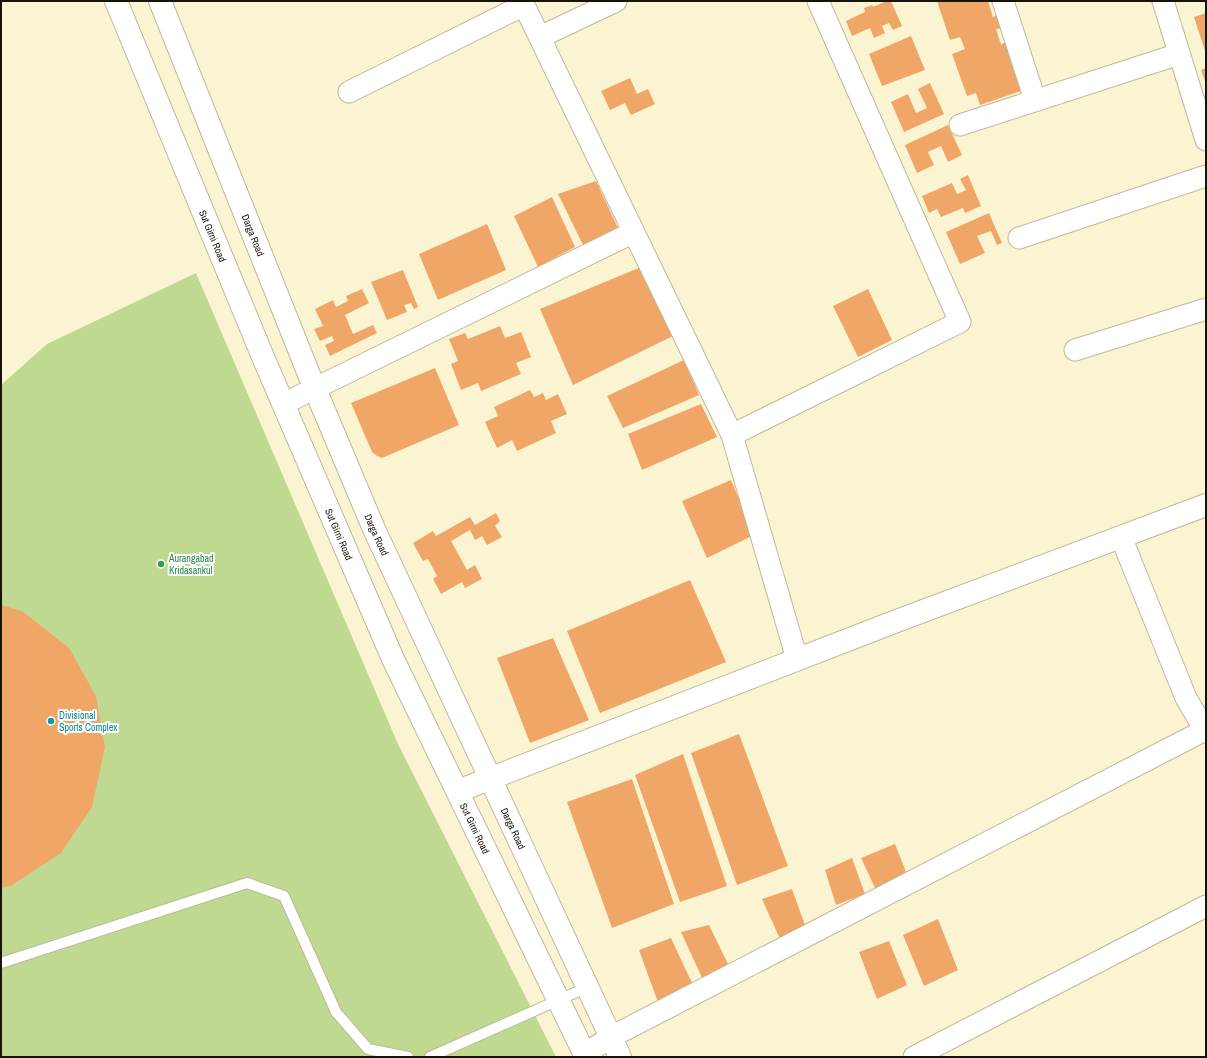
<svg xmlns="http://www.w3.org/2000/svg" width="1207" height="1058" font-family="'Archivo Narrow',sans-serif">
  <rect width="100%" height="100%" fill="#fbf4d2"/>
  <!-- green -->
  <path fill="#bfda90" d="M196,273L398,744L556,1057H1V385L47,344Z"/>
  <!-- building -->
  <path fill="#f0a666" d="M887,1H891L902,26L893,30L889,23L882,26L885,33L874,38L870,28L852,36L846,21L865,12L864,8L872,5L873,7Z
    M937,1H988L993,17L998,15L1003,28L996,29L1001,45L1005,42L1021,91L980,105L976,93L967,96L952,54L965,49L960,37L950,40Z
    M1206,13V54L1194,17Z
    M911,36L925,70L882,86L869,54Z
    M1206,68V84L1201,70Z
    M630,78L637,94L648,89L655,104L631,115L625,103L610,110L601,91Z
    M930,83L944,114L904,132L891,102L908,94L916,113L927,108L918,89Z
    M948,125L962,155L948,162L941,146L928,152L934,165L917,173L905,145Z
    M968,175L981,206L965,213L963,208L941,217L937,209L929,213L922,196L952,183L957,194L966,190L960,179Z
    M596,181L618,228L583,245L558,194Z
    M552,197L575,247L538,267L514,216Z
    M989,213L1002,243L997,245L991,231L977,236L985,253L960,264L946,232Z
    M487,224L506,270L438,300L419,254Z
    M641,267L675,335L573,385L540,309Z
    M403,270L418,307L414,309L411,303L404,305L407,312L387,320L371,282Z
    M362,289L369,303L345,315L353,334L373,325L377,333L330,356L325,345L334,341L332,336L320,341L314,329L323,326L315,309L333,300L336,307L348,301L346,296Z
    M868,289L892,340L858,357L833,306Z
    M500,326L505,338L521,332L531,357L516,363L521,374L481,391L478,383L461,390L451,364L458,361L449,339L465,333L468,339Z
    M684,360L699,395L623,428L607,396Z
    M435,368L459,425L382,458L377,456L372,452L351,403Z
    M530,390L534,397L543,393L546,400L558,394L567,414L551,421L556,433L517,451L512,440L497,448L485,422L498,416L494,407Z
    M701,404L717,437L642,470L628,434Z
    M731,480L754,535L707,558L682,501Z
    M496,513L500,521L495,526L502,537L487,545L482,536L475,540L470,530L451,541L467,570L475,565L482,579L465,588L462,582L441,594L433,579L437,576L428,559L423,561L413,543L433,531L436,536L470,517L475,525Z
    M690,580L726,662L600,713L567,631Z
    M1,605L22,611L69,648L96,696L105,747L92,807L61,853L12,885L1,888Z
    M553,638L589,720L530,743L497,658Z
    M739,734L788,866L737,885L691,753Z
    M683,754L727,886L680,902L635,775Z
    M632,779L674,904L612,928L567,802Z
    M895,844L906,872L876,890L861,858Z
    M852,858L865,894L836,905L825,870Z
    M792,889L806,928L780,939L762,899Z
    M938,919L958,970L924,986L903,935Z
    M709,925L728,964L703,980L681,932Z
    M671,938L692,983L659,1005L639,950Z
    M889,941L907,985L877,999L859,952Z"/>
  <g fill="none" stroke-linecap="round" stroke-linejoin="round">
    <!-- service casing -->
    <g stroke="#bfb898" stroke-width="12">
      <path id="service" d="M1,963L247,883L284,896L336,1012L368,1049L408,1057
        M430,1057L588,987"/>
    </g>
    <!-- minor casing -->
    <g stroke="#bfb898" stroke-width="23">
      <path id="minor" d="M522,1L732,435L797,659
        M1003,1L1035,100
        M1163,1L1206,140
        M540,37L616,1
        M349,92L524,5
        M960,125L1179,54
        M1019,238L1206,176
        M1075,350L1206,309
        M283,404L634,232
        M732,435L960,322L818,1
        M1121,537L1186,698L1206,732
        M585,1054L611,1037L1205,730
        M914,1057L1206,906"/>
    </g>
    <!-- tertiary casing -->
    <g stroke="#bfb898" stroke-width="24">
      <path id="tertiary" d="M458,791L894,622L1206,505"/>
    </g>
    <!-- secondary casing -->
    <g stroke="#bfb898" stroke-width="24">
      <g id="secondary">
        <path id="s1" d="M116,1L263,357L393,659L586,1057"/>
        <path id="s2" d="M160,1L310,377L374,529L620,1057"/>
      </g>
    </g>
    <!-- service -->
    <use href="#service" stroke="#fff" stroke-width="10"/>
    <!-- minor -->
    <use href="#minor" stroke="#fff" stroke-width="21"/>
    <!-- tertiary -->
    <use href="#tertiary" stroke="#fff" stroke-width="22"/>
    <!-- secondary -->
    <use href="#secondary" stroke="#fff" stroke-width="22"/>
  </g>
  <!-- markers -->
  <circle fill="#2e9e5b" stroke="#fff" stroke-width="1.5" cx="161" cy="564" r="4"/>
  <circle fill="#0f9aa8" stroke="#fff" stroke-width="1.5" cx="51" cy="721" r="4"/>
  <g text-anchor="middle" stroke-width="4" stroke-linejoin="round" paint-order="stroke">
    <!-- street labels -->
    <g font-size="10" fill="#161308" stroke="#fff">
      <text dy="4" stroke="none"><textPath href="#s2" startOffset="252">Darga Road</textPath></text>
      <text dy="4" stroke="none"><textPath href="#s1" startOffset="254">Sut Girni Road</textPath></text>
      <text dy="4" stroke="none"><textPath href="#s1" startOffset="578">Sut Girni Road</textPath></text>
      <text dy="4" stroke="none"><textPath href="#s2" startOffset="576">Darga Road</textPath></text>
      <text dy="4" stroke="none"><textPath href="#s1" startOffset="902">Sut Girni Road</textPath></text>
      <text dy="4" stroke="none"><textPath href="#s2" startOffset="900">Darga Road</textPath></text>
    </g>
    <!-- leisure labels -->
    <g font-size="10" fill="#27864d" stroke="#fff" text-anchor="start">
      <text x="169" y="562">Aurangabad<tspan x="169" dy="12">Kridasankul</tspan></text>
    </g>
    <!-- culture labels -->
    <g font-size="10" fill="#0d838f" stroke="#fff" text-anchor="start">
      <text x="59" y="719">Divisional<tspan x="59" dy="12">Sports Complex</tspan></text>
    </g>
  </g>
  <!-- border -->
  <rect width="1207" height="1058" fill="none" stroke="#161308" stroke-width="4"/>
</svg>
